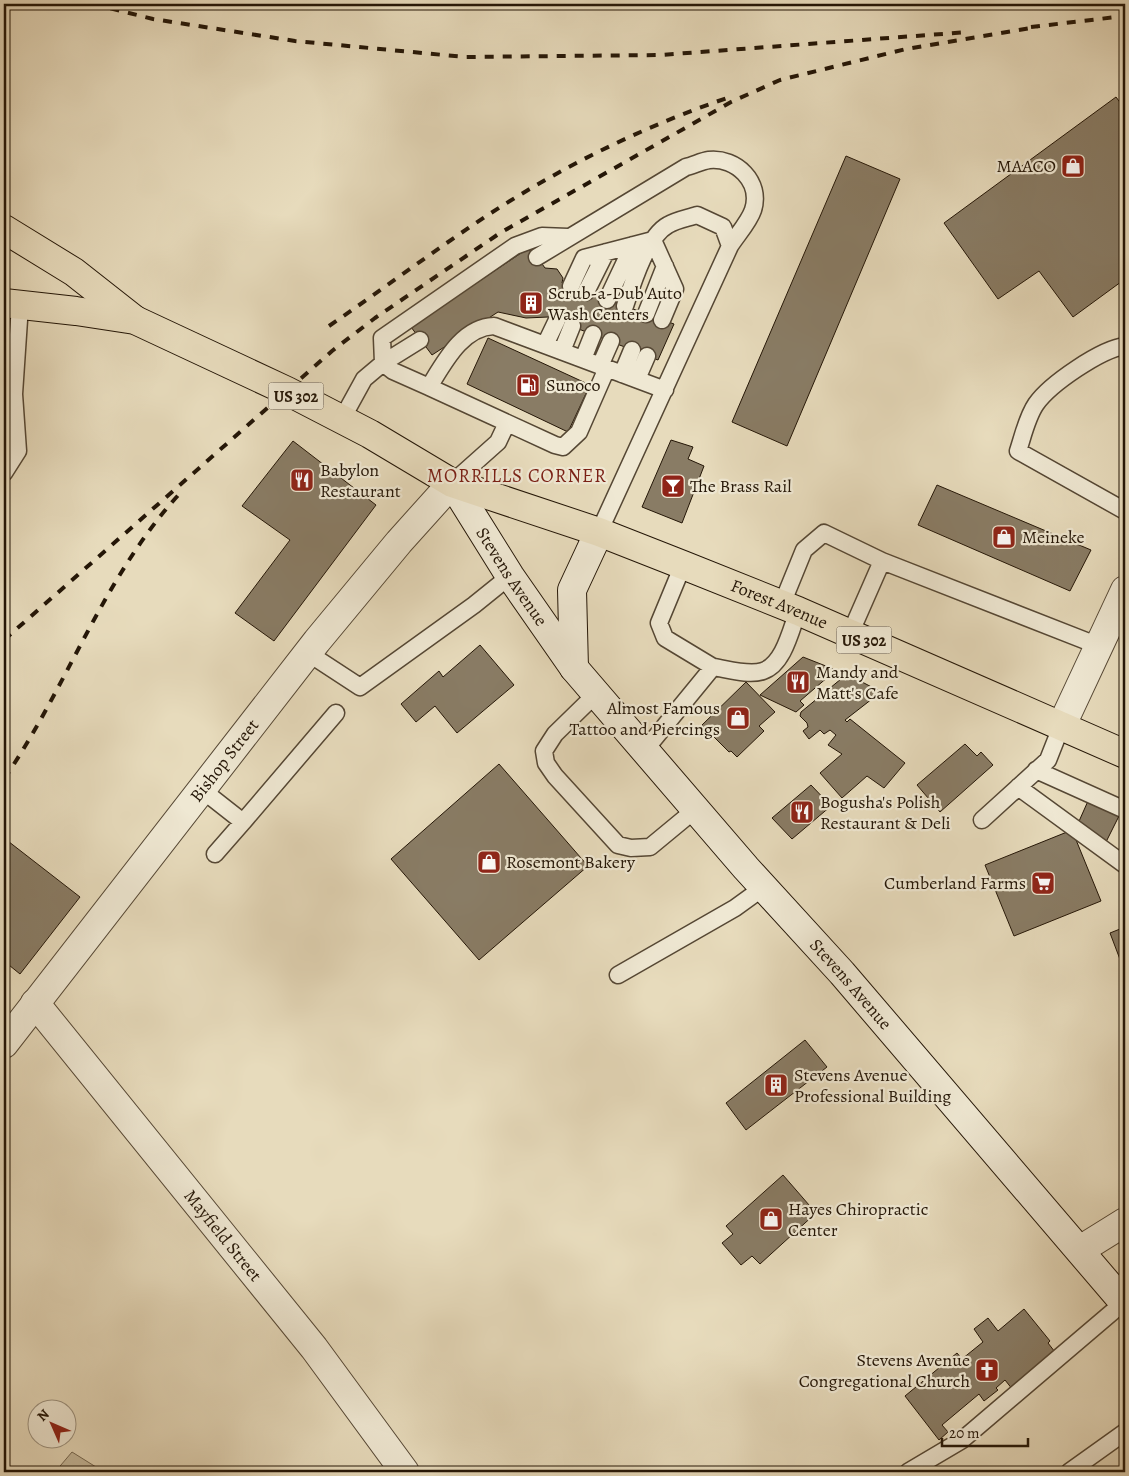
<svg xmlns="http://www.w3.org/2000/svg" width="1129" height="1476" font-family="Alegreya,serif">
  <rect width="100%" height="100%" fill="#e7dbbc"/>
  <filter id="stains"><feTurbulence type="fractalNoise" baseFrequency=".004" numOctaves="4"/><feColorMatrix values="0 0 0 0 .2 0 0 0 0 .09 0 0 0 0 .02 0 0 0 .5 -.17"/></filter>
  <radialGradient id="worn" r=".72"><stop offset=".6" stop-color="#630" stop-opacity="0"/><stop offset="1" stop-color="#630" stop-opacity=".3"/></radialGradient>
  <!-- green -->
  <path fill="#c6ba9d" stroke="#756852" d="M72,1452L104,1472H55Z"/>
  <!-- building -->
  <path fill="#897c65" stroke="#241607" d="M1116,97L1125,109V279L1073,317L1039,271L998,299L944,223Z
    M846,156L900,179L787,446L732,422Z
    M530,247L545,268L557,269L563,278L562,283L674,324L658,360L548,317L526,318L498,312L432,355L411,327Z
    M488,338L590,385L568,432L467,384Z
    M671,440L693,447L688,459L704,466L682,523L642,507Z
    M293,441L376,505L274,641L235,613L290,540L242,506Z
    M937,485L1091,550L1070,591L918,525Z
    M480,645L514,685L457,733L435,706L416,722L401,704L439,671L443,677Z
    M803,657L836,670L800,701L804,705L796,712L760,695Z
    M847,674L881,692L845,720L847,722L850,719L905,763L884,788L867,776L842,798L820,773L842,754L828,745L836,735L830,730L824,734L820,730L809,739L803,731L808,727L807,723L800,716L801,712Z
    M746,682L775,712L759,726L764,731L737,757L731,751L729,752L702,725Z
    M965,744L977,756L981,752L993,765L940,812L917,785Z
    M499,764L588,866L479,960L391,859Z
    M811,785L831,806L792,839L772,818Z
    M1088,801L1119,816L1106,842L1076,828Z
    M1072,830L1101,901L1014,936L985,865Z
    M4,838L80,897L20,974L4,961Z
    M1125,927V960L1121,962L1110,933Z
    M805,1040L827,1067L746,1130L726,1103Z
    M783,1175L816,1213L760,1264L752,1256L741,1265L722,1243L733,1234L726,1226Z
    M1024,1309L1050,1341L1048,1343L1055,1352L1013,1390L1005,1380L996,1388L998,1390L984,1401L979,1394L942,1425L948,1432L939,1440L905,1396L957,1353L962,1359L983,1342L974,1329L988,1318L998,1331Z"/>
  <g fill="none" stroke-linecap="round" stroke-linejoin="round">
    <!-- lane casing -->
    <g stroke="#554734" stroke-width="19">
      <path id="lane" d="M653,240L675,289L662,320
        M537,257L686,167C694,165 702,161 709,160C736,157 762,182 753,210C749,222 737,235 730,246L599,532
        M571,286L584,258L653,240
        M586,292L606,252
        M607,300L633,245
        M625,306C632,285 647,236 668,225C676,220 688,218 697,215L723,227L730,246
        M646,314L665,266
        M545,345L557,320
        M1125,346C1101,349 1050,384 1036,404C1027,417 1023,436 1018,451L1125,511
        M562,351L572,326
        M583,359L593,334
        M600,366L611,341
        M607,368L579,432L563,447L555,445L429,387C444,363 462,327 494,326L665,390
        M622,374L632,350
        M637,379L647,356
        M429,387L393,371L383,363L382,338L515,246L542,236L568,237
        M342,419L364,379L383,363L420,340
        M4,473L18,451L14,394L20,305
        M452,483L498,442L507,423
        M782,604L804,550L824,533L882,561
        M850,634L882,561L1099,646
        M308,653L360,687L474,605L510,576
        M713,667C727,669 749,676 763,671C784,664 791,629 798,611
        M597,693L555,734L544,751L546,763L555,776L618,845L631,848L650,847L696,809
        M645,750L713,667L665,638L659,623L683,565
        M1036,770L1125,810
        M1018,787L1125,865
        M201,789L243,822L215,854
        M982,820L1048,760L1061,727
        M243,822L336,713
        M618,975L735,908L764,887
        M908,1472L962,1440L1124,1302
        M1069,1472L1125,1432"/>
    </g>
    <!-- street casing -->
    <g stroke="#554734" stroke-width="30">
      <g id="street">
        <path d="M1061,727L1125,590"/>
        <path id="s1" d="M35,1003L314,1348L405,1472"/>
        <path id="s2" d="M4,1044L317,641L399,542L452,483"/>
        <path d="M1080,1250L1125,1222"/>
      </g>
    </g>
    <!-- secondary casing -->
    <g stroke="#241607" stroke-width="30">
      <g id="secondary">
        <path id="s3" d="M452,483L510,576L574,668L746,868L842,973L1125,1304"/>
        <path d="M574,668L572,590L599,532"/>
      </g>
    </g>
    <!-- primary casing -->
    <g stroke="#241607" stroke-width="30">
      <path id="primary" d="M4,229L74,272L135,320"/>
    </g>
    <!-- highway casing -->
    <g stroke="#241607" stroke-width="30">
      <g id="highway">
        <path id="s4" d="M4,303L76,311L135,320L287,391L370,434L452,483L599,532L683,565L798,611L1125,754"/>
      </g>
    </g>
    <!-- lane -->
    <use href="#lane" stroke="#efe8d3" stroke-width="16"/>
    <!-- street -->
    <use href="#street" stroke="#efe8d3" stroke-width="28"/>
    <!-- secondary -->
    <use href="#secondary" stroke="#efe8d3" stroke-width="28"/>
    <!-- primary -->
    <use href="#primary" stroke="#e7dbbc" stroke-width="28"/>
    <!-- highway -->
    <use href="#highway" stroke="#e7dbbc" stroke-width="28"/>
    <!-- rail -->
    <path stroke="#241607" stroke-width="4" stroke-dasharray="9 9" stroke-linecap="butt" d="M93,4L153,19L295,41L465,57L660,55L969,32
      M1031,27L1125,16
      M329,326C383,289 436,249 491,213C565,165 647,125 730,97
      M4,640L332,351L375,318L500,233L731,102L780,80L906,49L1037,27
      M4,779C68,686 104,574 183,490"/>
  </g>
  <!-- icons -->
  <defs>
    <g id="shop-square" transform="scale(1.25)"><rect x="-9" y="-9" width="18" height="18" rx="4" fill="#8f2418" stroke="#efe8d3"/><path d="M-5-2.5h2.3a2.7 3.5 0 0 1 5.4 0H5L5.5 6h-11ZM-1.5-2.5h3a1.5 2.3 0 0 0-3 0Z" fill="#fff"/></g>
    <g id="building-square" transform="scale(1.25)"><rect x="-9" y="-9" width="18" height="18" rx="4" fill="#8f2418" stroke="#efe8d3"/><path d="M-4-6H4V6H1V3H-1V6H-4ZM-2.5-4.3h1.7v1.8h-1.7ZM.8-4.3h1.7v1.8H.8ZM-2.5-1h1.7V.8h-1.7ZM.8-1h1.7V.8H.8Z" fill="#fff"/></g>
    <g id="fuel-square" transform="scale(1.25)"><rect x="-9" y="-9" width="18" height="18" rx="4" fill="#8f2418" stroke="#efe8d3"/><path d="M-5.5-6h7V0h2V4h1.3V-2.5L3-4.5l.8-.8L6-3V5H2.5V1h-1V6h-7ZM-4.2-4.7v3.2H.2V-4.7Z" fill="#fff"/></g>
    <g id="restaurant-square" transform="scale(1.25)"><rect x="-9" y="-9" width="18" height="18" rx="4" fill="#8f2418" stroke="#efe8d3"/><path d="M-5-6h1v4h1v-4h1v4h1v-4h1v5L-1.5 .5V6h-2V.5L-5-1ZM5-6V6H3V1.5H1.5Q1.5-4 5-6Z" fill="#fff"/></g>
    <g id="bar-square" transform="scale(1.25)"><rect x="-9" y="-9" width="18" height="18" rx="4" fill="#8f2418" stroke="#efe8d3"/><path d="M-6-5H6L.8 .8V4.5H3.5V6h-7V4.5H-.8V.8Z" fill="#fff"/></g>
    <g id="supermarket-square" transform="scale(1.25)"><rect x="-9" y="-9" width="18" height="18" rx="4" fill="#8f2418" stroke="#efe8d3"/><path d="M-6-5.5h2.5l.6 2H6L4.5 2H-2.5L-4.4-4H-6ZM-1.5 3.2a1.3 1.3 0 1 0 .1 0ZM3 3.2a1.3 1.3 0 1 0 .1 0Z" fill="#fff"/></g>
    <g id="church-square" transform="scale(1.25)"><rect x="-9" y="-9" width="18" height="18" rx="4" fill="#8f2418" stroke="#efe8d3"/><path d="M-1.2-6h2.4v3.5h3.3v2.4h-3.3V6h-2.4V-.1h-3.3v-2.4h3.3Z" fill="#fff"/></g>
  </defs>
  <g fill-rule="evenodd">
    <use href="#shop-square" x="1073" y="166"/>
    <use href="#building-square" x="531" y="303"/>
    <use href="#fuel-square" x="528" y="385"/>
    <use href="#restaurant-square" x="302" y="480"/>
    <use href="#bar-square" x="673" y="486"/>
    <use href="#shop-square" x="1004" y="537"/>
    <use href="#restaurant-square" x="798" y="682"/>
    <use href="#shop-square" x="738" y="718"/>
    <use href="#restaurant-square" x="802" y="812"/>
    <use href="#shop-square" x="489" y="862"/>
    <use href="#supermarket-square" x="1043" y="883"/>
    <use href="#building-square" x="776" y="1085"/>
    <use href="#shop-square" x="771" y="1219"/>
    <use href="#church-square" x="987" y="1370"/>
  </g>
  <g text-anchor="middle" stroke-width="4.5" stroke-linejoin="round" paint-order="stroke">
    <!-- shield labels -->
    <g fill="#efe8d3" stroke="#615544" stroke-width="1">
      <rect x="268.5" y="382.5" width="55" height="27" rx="4"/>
      <rect x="836.5" y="626.5" width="55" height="27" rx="4"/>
    </g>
    <g font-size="16" font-weight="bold" fill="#241607">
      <text x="296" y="402">US 302</text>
      <text x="864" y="646">US 302</text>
    </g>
    <!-- poi labels -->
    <g font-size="18" fill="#241607" stroke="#efe8d3" text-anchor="start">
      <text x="1056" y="172" text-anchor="end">MAACO</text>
      <text x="548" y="299">Scrub-a-Dub Auto<tspan x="548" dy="21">Wash Centers</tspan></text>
      <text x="546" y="391">Sunoco</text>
      <text x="320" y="476">Babylon<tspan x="320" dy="21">Restaurant</tspan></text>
      <text x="690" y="492">The Brass Rail</text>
      <text x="1022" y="543">Meineke</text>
      <text x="816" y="678">Mandy and<tspan x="816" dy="21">Matt's Cafe</tspan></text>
      <text x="720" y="714" text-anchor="end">Almost Famous<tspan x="720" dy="21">Tattoo and Piercings</tspan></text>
      <text x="820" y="808">Bogusha's Polish<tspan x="820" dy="21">Restaurant &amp; Deli</tspan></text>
      <text x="506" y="868">Rosemont Bakery</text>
      <text x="1026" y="889" text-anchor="end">Cumberland Farms</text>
      <text x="794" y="1081">Stevens Avenue<tspan x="794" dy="21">Professional Building</tspan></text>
      <text x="788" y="1215">Hayes Chiropractic<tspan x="788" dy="21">Center</tspan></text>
      <text x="970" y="1366" text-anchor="end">Stevens Avenue<tspan x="970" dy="21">Congregational Church</tspan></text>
    </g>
    <!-- street labels -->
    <g font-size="18" fill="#241607" stroke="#efe8d3">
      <text dy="6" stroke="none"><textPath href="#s3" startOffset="111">Stevens Avenue</textPath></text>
      <text dy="6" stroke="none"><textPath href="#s4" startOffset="838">Forest Avenue</textPath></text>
      <text dy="6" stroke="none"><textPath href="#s2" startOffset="359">Bishop Street</textPath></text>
      <text dy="6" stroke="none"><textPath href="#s3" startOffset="642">Stevens Avenue</textPath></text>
      <text dy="6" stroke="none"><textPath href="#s1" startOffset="299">Mayfield Street</textPath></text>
    </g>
    <!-- neighbourhood labels -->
    <g font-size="19" letter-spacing="1" fill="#7a1f14" stroke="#efe8d3">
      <text x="517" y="482">MORRILLS CORNER</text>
    </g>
  </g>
  <!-- margin -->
  <rect width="1129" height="1476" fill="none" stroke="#e7dbbc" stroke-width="20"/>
  <rect x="5" y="5" width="1119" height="1466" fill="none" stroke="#241607" stroke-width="2.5"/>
  <rect x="10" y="10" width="1109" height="1456" fill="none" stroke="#241607"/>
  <!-- north arrow -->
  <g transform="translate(52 1424) rotate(315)"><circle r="24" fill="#efe8d3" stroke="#9e9481"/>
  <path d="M0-4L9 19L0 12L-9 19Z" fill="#8f2418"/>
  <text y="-8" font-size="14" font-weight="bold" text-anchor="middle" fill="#241607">N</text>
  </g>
  <!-- scale -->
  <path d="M942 1438v8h86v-8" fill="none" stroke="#241607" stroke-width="2.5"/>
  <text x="949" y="1438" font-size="15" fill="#241607" stroke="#efe8d3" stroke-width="4" paint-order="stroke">20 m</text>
  <rect width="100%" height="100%" filter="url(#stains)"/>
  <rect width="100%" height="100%" fill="url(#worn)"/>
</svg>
